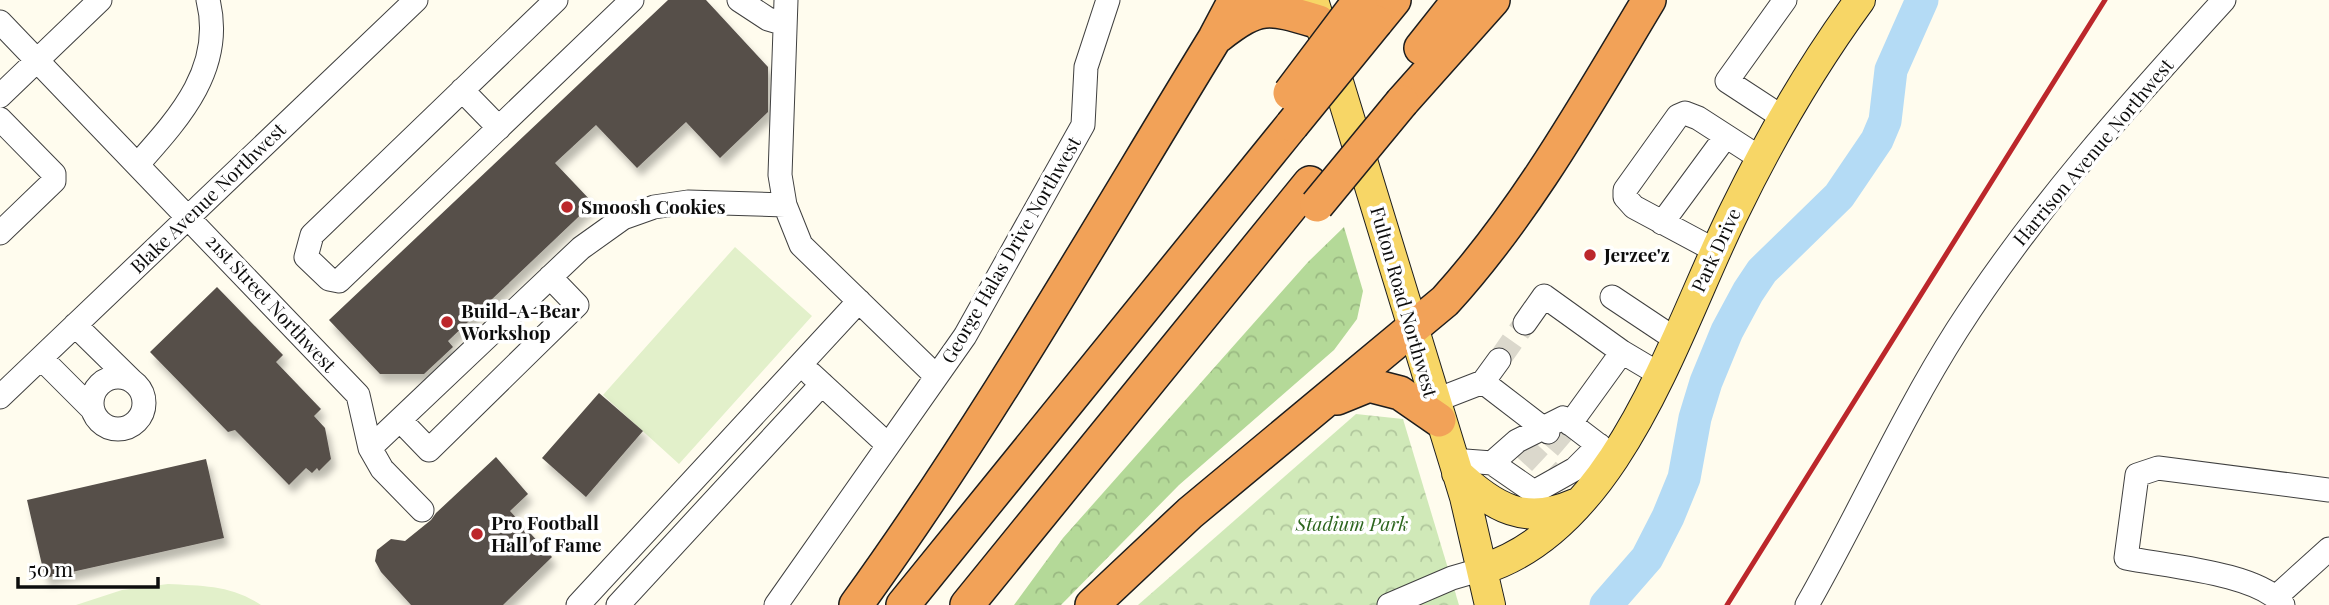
<svg xmlns="http://www.w3.org/2000/svg" width="2329" height="605" font-family="'Playfair Display',serif">
  <defs>
    <pattern id="forest-crowns" width="20" height="18" patternUnits="userSpaceOnUse" patternTransform="scale(1.75)"><rect width="20" height="18" fill="#b4d998"/><path d="M2 6a3 3 0 1 1 6 0M12 15a3 3 0 1 1 6 0" fill="none" stroke="#9ab982"/></pattern>
    <pattern id="park-crowns" width="20" height="18" patternUnits="userSpaceOnUse" patternTransform="scale(1.75)"><rect width="20" height="18" fill="#d0e9b8"/><path d="M2 6a3 3 0 1 1 6 0M12 15a3 3 0 1 1 6 0" fill="none" stroke="#b1c79d"/></pattern>
    <filter id="shadow"><feDropShadow dx="4.5" dy="8" stdDeviation="3.5" flood-color="#0004"/></filter>
  </defs>
  <rect width="100%" height="100%" fill="#fffcee"/>
  <!-- forest -->
  <path fill="url(#forest-crowns)" d="M1344,227L1363,291L1357,319L1334,350L1179,485L1061,605H1014L1063,538L1308,262Z"/>
  <!-- park -->
  <path fill="url(#park-crowns)" d="M1356,414L1403,419L1459,605H1138Z"/>
  <!-- pitch -->
  <path fill="#e2f0ca" d="M735,247L812,316L679,464L603,395Z
    M168,584C203,586 231,585 261,605H76L122,590Z"/>
  <g fill="none" stroke-linecap="round" stroke-linejoin="round">
    <!-- river -->
    <path stroke="#b4dbf5" stroke-width="33" d="M1606,605L1647,558L1668,517L1684,478L1695,418L1706,382L1727,331L1748,292L1762,271L1839,196L1877,140L1885,121L1891,70L1922,0"/>
  </g>
  <!-- building -->
  <path fill="#564f4a" filter="url(#shadow)" d="M668,0H706L768,67V112L720,158L686,122L637,168L596,125L555,163L593,203L448,341L453,347L424,374H380L329,320Z
    M217,287L283,355L276,362L321,409L314,416L325,428L331,459L319,471L317,468L312,473L306,468L289,485L235,430L228,432L150,352Z
    M599,393L643,431L586,497L542,458Z
    M496,457L528,494L510,511L552,557L503,605H411L381,572L375,561L377,550L391,539L405,541L431,520L436,513Z
    M206,459L224,538L45,578L27,500Z"/>
  <g fill="none" stroke-linecap="round" stroke-linejoin="round">
    <!-- minor-tunnel -->
    <path stroke="#dbd8cc" stroke-width="23" stroke-dasharray="23 11" stroke-linecap="butt" d="M1499,360L1525,323
      M1548,432L1578,458
      M1523,447L1550,472"/>
    <!-- minor casing -->
    <g stroke="#404040" stroke-width="25">
      <path id="minor" d="M556,0L312,235L306,257L329,279L339,281L632,0
        M739,0L768,19L785,24
        M786,0L780,175L785,205L801,245L936,376
        M0,22L358,395L370,448L382,469L422,510
        M462,90L499,128
        M0,96L100,0
        M1782,117L1727,81L1785,0
        M0,119L54,174V181L0,233
        M138,164C179,118 225,68 208,0
        M1662,223L1726,136
        M1716,251L1634,207L1625,197V190L1678,116L1685,113L1698,118L1760,158
        M1612,297L1675,339
        M1525,323L1544,296L1622,352
        M75,325L131,380
        M41,358L93,410
        M811,374L888,445
        M92 403a26 26 0 1 1 52 0a26 26 0 1 1-52 0Z
        M1483,382L1499,360
        M0,397L416,0
        M1434,401L1483,382L1548,432
        M400,420L429,450L577,305L550,277
        M1570,424L1622,352L1659,374
        M370,448L581,248L623,218L654,207L688,202L785,205
        M1452,460L1492,463L1517,441L1563,418L1614,457
        M1492,463L1534,492L1575,469L1599,445
        M2277,596L2329,549
        M578,605L859,301
        M618,605L822,384
        M776,605L965,336L1083,125L1086,67L1108,0
        M1389,605L1452,578L1483,569
        M1807,605C1859,514 1901,418 1957,330C2034,210 2128,105 2224,0
        M2283,605C2259,573 2165,566 2126,558L2137,475L2158,468L2329,490"/>
    </g>
    <!-- major casing -->
    <g stroke="#1e1e1e" stroke-width="32">
      <path id="major" d="M1313,0L1465,497L1490,605
        M1457,473C1494,508 1525,526 1575,504
        M1483,569C1620,526 1677,326 1735,210C1771,136 1811,67 1860,0"/>
    </g>
    <!-- highway casing -->
    <g stroke="#1e1e1e" stroke-width="36">
      <path id="highway" d="M1376,22L1394,0
        M1218,36C1260,3 1269,7 1319,22
        M1421,48L1459,0
        M1402,102L1493,0
        M1337,398L1369,385L1400,393L1439,420
        M856,605C987,424 1098,229 1215,38L1235,0
        M903,605L1292,125
        M967,605L1310,183
        M1092,605L1190,513L1445,301C1526,212 1587,103 1649,0"/>
    </g>
    <!-- minor -->
    <use href="#minor" stroke="#fff" stroke-width="23"/>
    <!-- major -->
    <use href="#major" stroke="#f7d666" stroke-width="30"/>
    <!-- highway -->
    <use href="#highway" stroke="#f2a258" stroke-width="33"/>
    <!-- rail -->
    <path stroke="#bc272b" stroke-width="5" d="M1727,605L2105,0"/>
    <!-- highway-bridge casing -->
    <g stroke="#1e1e1e" stroke-width="36" stroke-linecap="butt">
      <path id="highway-bridge" d="M1290,93L1360,0
        M1292,125L1376,22
        M1317,205L1402,102"/>
    </g>
    <!-- highway-bridge -->
    <use href="#highway-bridge" stroke="#f2a258" stroke-width="33"/>
  </g>
  <!-- markers -->
  <g fill="#bc272b" stroke="#fff" stroke-width="2.5">
    <circle cx="567" cy="207" r="7"/>
    <circle cx="1590" cy="255" r="7"/>
    <circle cx="447" cy="322" r="7"/>
    <circle cx="477" cy="534" r="7"/>
  </g>
  <g text-anchor="middle" stroke-width="7" stroke-linejoin="round" paint-order="stroke">
    <!-- street labels -->
    <g font-size="19" fill="#0d0d0d" stroke="#fff">
      <text transform="translate(2093 152) rotate(-50)" y="7">Harrison Avenue Northwest</text>
      <text transform="translate(208 198) rotate(-44)" y="7">Blake Avenue Northwest</text>
      <text transform="translate(1011 250) rotate(-60)" y="7">George Halas Drive Northwest</text>
      <text transform="translate(1716 250) rotate(-65)" y="7">Park Drive</text>
      <text transform="translate(1404 302) rotate(74)" y="7">Fulton Road Northwest</text>
      <text transform="translate(271 303) rotate(47)" y="7">21st Street Northwest</text>
    </g>
    <!-- poi labels -->
    <g font-size="19" font-weight="bold" fill="#0d0d0d" stroke="#fff" text-anchor="start">
      <text x="581" y="214">Smoosh Cookies</text>
      <text x="1604" y="262">Jerzee'z</text>
      <text x="461" y="318">Build-A-Bear<tspan x="461" dy="22">Workshop</tspan></text>
      <text x="491" y="530">Pro Football<tspan x="491" dy="22">Hall of Fame</tspan></text>
    </g>
    <!-- park labels -->
    <g font-size="19" font-style="italic" fill="#2c651e" stroke="#fff">
      <text x="1352" y="531">Stadium Park</text>
    </g>
  </g>
  <!-- scale -->
  <path d="M18 577v10h140v-10" fill="none" stroke="#0d0d0d" stroke-width="3.5"/>
  <text x="28" y="577" font-size="21" fill="#0d0d0d" stroke="#ffffff" stroke-width="5" paint-order="stroke">50 m</text>
</svg>
